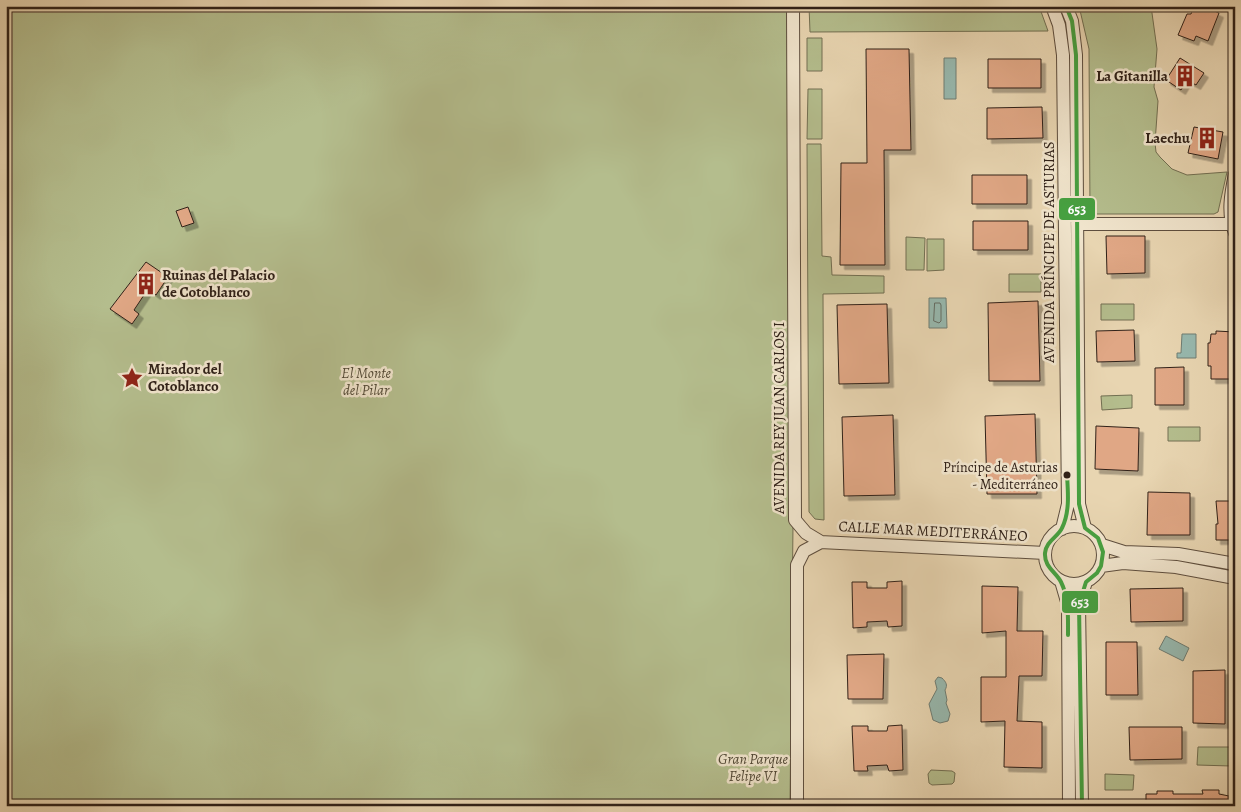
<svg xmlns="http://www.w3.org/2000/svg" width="1241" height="812" font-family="Alegreya,serif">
  <defs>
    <filter id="shadow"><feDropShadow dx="4.5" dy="4.5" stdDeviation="0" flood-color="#0004"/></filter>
  </defs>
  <rect width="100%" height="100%" fill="#e8d5b1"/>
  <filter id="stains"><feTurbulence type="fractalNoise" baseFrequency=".004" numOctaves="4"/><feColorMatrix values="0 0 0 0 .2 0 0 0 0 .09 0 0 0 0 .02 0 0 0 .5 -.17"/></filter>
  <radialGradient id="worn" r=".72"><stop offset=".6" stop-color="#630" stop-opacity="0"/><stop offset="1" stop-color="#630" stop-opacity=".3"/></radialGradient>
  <!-- green -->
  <path fill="#b4bd8d" stroke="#726f52" d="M6,6H789L793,525L790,806H6Z
    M809,6H1039L1048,31L810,32Z
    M1079,6H1151L1157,49L1154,87L1158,101L1155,143L1156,152L1160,157L1172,169L1187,175L1227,172L1218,212L1214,214H1090L1089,49Z
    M807,38H822V71H807Z
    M808,89H822V139H807Z
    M807,144H821L822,256L831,257L832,275L884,276V293L823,294L824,520L815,519L809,512Z
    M906,237L925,238L924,270H906Z
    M927,239H944V270L927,271Z
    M1009,274H1041V292H1009Z
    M1101,304H1134V320H1101Z
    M1132,395V408L1102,410L1101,396Z
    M1168,427H1200V441H1168Z
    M1198,747H1232L1231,766L1197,765Z
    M931,770L952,771L955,773L954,782L952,784L932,785L929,783L928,774Z
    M1105,774L1134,775L1133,790H1105Z"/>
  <!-- water -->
  <path fill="#97b8ae" stroke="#6e7c72" d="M944,58H956V99H944Z
    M929,298H946L947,328H929Z
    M1182,334H1196V358H1177V353H1181Z
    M1166,636L1189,648L1183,661L1159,649Z
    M938,677L942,678C946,682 948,685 945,690L947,700L946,703L950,714L948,721L940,723L933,720L929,704L937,689L935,681Z"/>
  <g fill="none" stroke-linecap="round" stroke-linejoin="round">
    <!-- shore -->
    <path stroke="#646c63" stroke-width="1" d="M935,303H940L941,305V321L939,323L934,321Z"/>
  </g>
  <!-- building -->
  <path fill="#e0a785" stroke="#302118" filter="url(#shadow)" d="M1194,6H1203L1219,13L1208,41L1196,36L1194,41L1178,35L1187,14H1191Z
    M866,49H909L911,150H884L885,265H840L841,163H867Z
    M1180,58L1204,73L1196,85L1187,80L1181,90L1166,80Z
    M988,59H1041V88H988Z
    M1042,107L1043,138L987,139V108Z
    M1194,127L1223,132L1218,159L1188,153Z
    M972,175H1027V204H972Z
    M188,207L194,223L182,227L176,211Z
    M973,221H1028V250H973Z
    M1106,236H1145V273L1107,274Z
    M146,262L168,277L156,295L148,289L134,310L139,314L132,324L110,309Z
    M1038,301L1040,381H989L988,303Z
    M887,304L889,383L839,384L837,305Z
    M1134,330L1135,361L1097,362L1096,331Z
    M1216,331L1235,332V379H1211V366H1208V343H1210L1211,334H1216Z
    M1184,367V405H1155V368Z
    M1035,414L1037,494H987L985,416Z
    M893,415L895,495L844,496L842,417Z
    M1096,426L1139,428L1138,471L1095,469Z
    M1148,492L1190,493V535H1147Z
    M1216,501H1235V540H1216V524H1218Z
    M902,581V626L888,627L887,621L867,622V627L853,628L852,582H867V588H887V582Z
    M982,586L1018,587L1017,631H1043L1042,676H1019L1017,721L1042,722V768L1004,767L1005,721L981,722V677H1006V631L982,633Z
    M1183,588V621L1131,622L1130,589Z
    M1106,642H1137L1138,695H1106Z
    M884,654L883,699H848L847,655Z
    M1225,670V724L1193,723V671Z
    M902,725L903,770L889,771L887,765L867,766L868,771H854L852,726H868V731H887L888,726Z
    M1129,727H1182V759L1130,760Z
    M1202,790H1219V794L1229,796L1228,806H1146V794H1157V791H1173V794H1203Z"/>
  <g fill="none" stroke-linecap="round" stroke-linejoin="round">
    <!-- minor casing -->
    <g stroke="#5e4e3e" stroke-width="14">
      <path id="minor" d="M793,6L795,520L806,533L821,542
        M1052,6L1059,25L1063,55L1068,504L1062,529
        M1066,6L1072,21L1076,55L1079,504L1085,528
        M1235,174C1231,193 1227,214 1235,233
        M1077,224H1235
        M1045 555a29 29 0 1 1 58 0a29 29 0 1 1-58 0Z
        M820,542L1045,553
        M1102,545L1124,552L1178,554L1235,564
        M1101,566L1123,563L1176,567L1235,578
        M1061,581L1068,605L1069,806
        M797,806V565L804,551L821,542
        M1082,806L1079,604L1086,582"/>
    </g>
    <!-- minor -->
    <use href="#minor" stroke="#f0e4cc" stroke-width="12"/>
    <!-- bus-1 casing -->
    <g stroke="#f0e4cc" stroke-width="8">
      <path id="bus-1" d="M1066,6L1072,21L1076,55L1079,504L1085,528L1098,538L1103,552L1101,566L1097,573L1086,582L1079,604L1082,806
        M1067,475C1068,492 1070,512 1062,528C1058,537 1046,541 1045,553C1044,567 1056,572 1061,582C1069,598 1068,617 1068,635"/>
    </g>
    <!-- bus-1 -->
    <use href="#bus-1" stroke="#46a040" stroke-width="4"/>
  </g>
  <!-- icons -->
  <defs>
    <g id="building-bare" transform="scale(1.725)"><path d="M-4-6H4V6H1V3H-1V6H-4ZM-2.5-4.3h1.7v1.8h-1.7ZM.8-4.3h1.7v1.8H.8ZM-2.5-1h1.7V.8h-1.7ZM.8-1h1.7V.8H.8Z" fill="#8f2418" stroke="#f0e4cc" stroke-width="2.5" paint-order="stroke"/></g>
    <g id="sight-bare" transform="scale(1.725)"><path d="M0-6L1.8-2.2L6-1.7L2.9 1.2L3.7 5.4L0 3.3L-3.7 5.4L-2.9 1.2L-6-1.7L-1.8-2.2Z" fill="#8f2418" stroke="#f0e4cc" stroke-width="2.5" paint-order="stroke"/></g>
  </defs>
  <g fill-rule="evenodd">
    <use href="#building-bare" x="1185" y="76"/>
    <use href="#building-bare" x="1207" y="138"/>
    <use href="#building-bare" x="146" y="284"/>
    <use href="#sight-bare" x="132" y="378"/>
  </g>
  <!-- markers -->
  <circle fill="#302118" stroke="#f0e4cc" stroke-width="2" cx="1067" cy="475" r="4.5"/>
  <g text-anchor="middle" stroke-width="5" stroke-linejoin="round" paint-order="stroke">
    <!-- bus labels -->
    <g font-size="14" fill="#302118" stroke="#f0e4cc" text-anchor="end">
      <text x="1058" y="472">Príncipe de Asturias<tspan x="1058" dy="17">- Mediterráneo</tspan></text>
    </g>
    <!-- poi labels -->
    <g font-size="15" font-weight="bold" fill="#302118" stroke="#f0e4cc" text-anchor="end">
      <text x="1168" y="81">La Gitanilla</text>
      <text x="1190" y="143">Laechu</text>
      <text x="162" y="280" text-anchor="start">Ruinas del Palacio<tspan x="162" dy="17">de Cotoblanco</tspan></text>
      <text x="148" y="374" text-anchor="start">Mirador del<tspan x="148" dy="17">Cotoblanco</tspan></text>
    </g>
    <!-- street labels -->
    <g font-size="15" fill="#302118" stroke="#f0e4cc">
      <text transform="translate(1049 252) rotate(-90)" y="5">AVENIDA PRÍNCIPE DE ASTURIAS</text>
      <text transform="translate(779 418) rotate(-90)" y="5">AVENIDA REY JUAN CARLOS I</text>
      <text transform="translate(933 531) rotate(3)" y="5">CALLE MAR MEDITERRÁNEO</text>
    </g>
    <!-- park labels -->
    <g font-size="15" font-style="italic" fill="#514835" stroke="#f0e4cc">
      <text x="366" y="378">El Monte<tspan x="366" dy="17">del Pilar</tspan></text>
      <text x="753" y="764">Gran Parque<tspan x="753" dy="17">Felipe VI</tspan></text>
    </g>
  </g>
  <g stroke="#f0e4cc" stroke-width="2">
    <rect x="1058" y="197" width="38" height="24" rx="5" fill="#46a040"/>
    <rect x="1061" y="590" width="38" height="24" rx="5" fill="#46a040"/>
  </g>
  <g font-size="14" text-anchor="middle" font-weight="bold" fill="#fff">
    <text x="1077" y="214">653</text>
    <text x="1080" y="607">653</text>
  </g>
  <!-- margin -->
  <rect width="1241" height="812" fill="none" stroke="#e8d5b1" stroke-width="25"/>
  <rect x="8" y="8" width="1226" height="797" fill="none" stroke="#302118" stroke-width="2.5"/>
  <rect x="12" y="12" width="1216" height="787" fill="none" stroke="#302118"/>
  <rect width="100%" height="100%" filter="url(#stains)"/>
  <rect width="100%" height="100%" fill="url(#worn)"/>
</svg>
